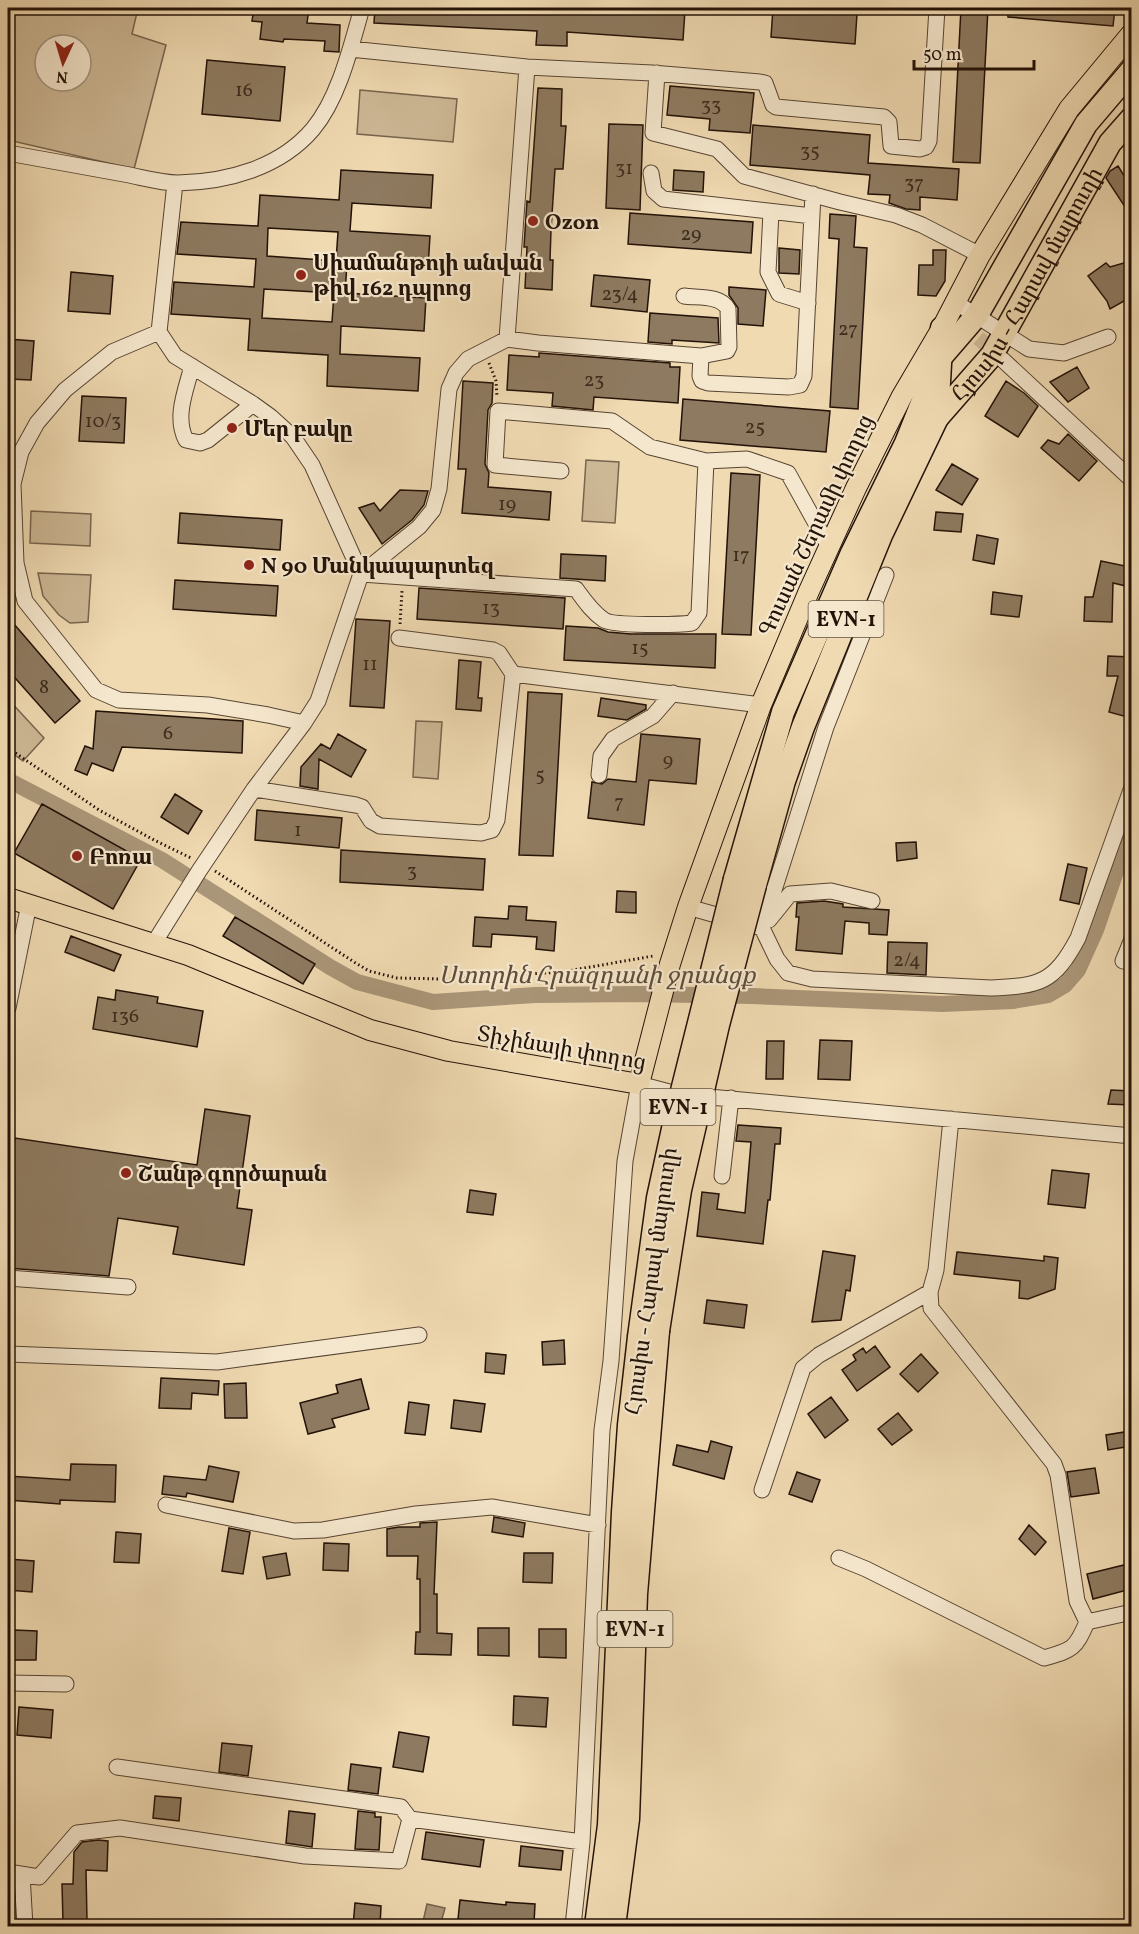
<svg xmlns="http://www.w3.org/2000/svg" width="1139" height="1934" font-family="Vollkorn,'Noto Serif Armenian',serif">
  <rect width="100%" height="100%" fill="#f0dab2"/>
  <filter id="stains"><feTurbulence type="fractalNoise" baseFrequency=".00333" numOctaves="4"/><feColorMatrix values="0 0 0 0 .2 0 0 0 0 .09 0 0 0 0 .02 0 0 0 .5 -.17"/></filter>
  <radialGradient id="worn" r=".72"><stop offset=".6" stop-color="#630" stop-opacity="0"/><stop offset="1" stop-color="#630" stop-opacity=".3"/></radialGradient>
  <!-- green -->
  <path fill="#cdb895" stroke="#78654e" stroke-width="1.5" fill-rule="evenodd" d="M8,8H138L132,34L166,45L134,169L8,140ZM45,45H81V81H45Z
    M360,90L457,99L453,142L357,134Z
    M586,460L619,462L615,523L582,521Z
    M31,511L91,514L90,546L30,543Z
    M38,573L91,575L88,622L70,623L59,615L43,596Z
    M8,699L44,738L23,761L8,750Z
    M416,721L442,722L438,779L413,777Z"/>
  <!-- water -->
  <path fill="#aa9678" stroke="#74614b" stroke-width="1.5" d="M427,1904L445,1908L440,1926H422Z"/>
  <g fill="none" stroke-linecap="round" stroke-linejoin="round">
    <!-- canal -->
    <path stroke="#aa9678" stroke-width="16" d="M8,780L162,860L330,967L357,982L433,1002L535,995L641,994L752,996L942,1004L1013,1001L1048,995L1065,985L1078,970L1096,930L1132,825"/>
  </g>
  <!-- building -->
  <path fill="#8e7a60" stroke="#231207" stroke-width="1.5" fill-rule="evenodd" d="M254,8H309L307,23L340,25L339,52L324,51L325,41L284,39L283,42L260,39L262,22L252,21Z
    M375,8H659L685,10L683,40L567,32V46L536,45L537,31L374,23Z
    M773,8L857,14L855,44L771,37Z
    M961,8H988L980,163L953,162Z
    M1008,8H1115L1113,26L1008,17Z
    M207,60L285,67L280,121L202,114Z
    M670,86L754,93L750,133L709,130L710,119L667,115Z
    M538,88L562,89L561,126H566L563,169H555L551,230L550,260H553L552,290L525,288L527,247H524L527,201L530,202Z
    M609,124L643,125L640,210L606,208Z
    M753,125L870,135L868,163L959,169L957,200L920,197V210L906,209L889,203L890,195L868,194L870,175L750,165Z
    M1118,166L1131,187V216L1106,178L1110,171Z
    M341,170L433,175L431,208L352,203L350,231L430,236L428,268L347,264L345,293L426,298L424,331L341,326L340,354L420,358L418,391L327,386L328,355L248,350L250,319L171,314L174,282L254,287L256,259L177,254L181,222L258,226L260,195L339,200ZM268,228L338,232L336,261L267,256ZM264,289L334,293L332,322L262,318Z
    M674,170L704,172L703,192L673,190Z
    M630,213L753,222L751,253L628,244Z
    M830,214L856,216L854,247L867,248L858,409L830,407L839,239L829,238Z
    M779,248L800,250L799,274L779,273Z
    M933,250H946L945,281L936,296L918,295L919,265H933Z
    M1131,261V297L1110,309L1107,301L1088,276L1106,263L1110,267Z
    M71,272L113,276L110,314L68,311Z
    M594,275L650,280L647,312L591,306Z
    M729,287L766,290L763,326L738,324V308L729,295Z
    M650,313L718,318L719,343L672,340V344L648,342Z
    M8,339L34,341L31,380L8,379Z
    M539,353L670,363V367H680L678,403L594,397L593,410L552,406L553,393L507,390L509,355L539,357Z
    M1077,367L1089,388L1068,402L1050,382Z
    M463,381L493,383L492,403L488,410L485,464L489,473L488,487L551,492L549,520L462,513L466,469H458Z
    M1006,381L1024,393L1038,406L1018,437L985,416Z
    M82,396L126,398L124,443L79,441Z
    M683,399L830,411L826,452L680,440Z
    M1068,434L1097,461L1079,481L1041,448L1048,440L1059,444Z
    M952,464L978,479L962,505L936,490Z
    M731,473L760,475L751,635L722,634Z
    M400,490L428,491L424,505L412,520L382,544L359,508L374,503L380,511Z
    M936,512L963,514L961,532L934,530Z
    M180,513L282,520L280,550L178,543Z
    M977,535L998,539L994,564L973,560Z
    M561,554L606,556L605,581L560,578Z
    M1101,561L1130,567L1126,586L1113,583L1112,622L1084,621L1085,597H1093Z
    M175,580L278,586L276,616L173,609Z
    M419,588L565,598L563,629L417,619Z
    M993,592L1022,596L1019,617L991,614Z
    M8,617L80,701L55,723L8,670Z
    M356,619L390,621L384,708L350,706Z
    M566,626L598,628L608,632L631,634H716L715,668L564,660Z
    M1108,656L1131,657V718L1109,712L1118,676H1107Z
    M459,660L481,662L478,698H482L481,711L456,709Z
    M528,692L562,694L553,856L519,855Z
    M601,698L646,705V709L627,720L598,716Z
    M96,711L243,721L242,753L122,747L113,771L92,763L87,775L75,770L85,746L93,749Z
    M338,734L366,750L351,777L319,759L318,789L300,786L301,767L321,744L330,749Z
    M641,734L700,739L696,784L649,780L644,825L588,818L592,782L602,784L608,779L636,782Z
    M175,794L202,811L188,834L161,817Z
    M42,804L141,859L113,909L14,853Z
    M257,810L342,818L339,848L255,840Z
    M916,842L917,858L897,861L896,843Z
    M341,850L485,859L483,890L340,882Z
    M1068,864L1087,868L1079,904L1060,900Z
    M617,891L636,892V913L616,912Z
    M824,901L843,904V907L889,910L887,935L869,934V923L845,921L842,954L796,950L799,917H796L797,903Z
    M509,906L527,907L526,920L556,922L554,951L536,949L537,937L492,934L491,947L473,946L475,917L508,919Z
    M235,917L315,964L303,984L223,936Z
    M71,936L121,955L114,971L65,952Z
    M888,942L927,943L926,975L887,973Z
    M116,990L158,997L157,1003L203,1011L197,1047L93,1029L98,997L115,1000Z
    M820,1040L852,1041L850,1080L818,1079Z
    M767,1041H784L783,1079H766Z
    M1111,1090L1131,1091V1105L1108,1104Z
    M205,1109L250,1116L237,1208L252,1210L244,1265L173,1254L178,1227L118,1218L109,1276L8,1268V1189L15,1138L197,1165Z
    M738,1125L781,1128L780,1144H775L770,1200H768L763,1244L697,1236L702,1192L719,1194L717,1209L745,1213L751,1142L736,1141Z
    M1052,1170L1089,1174L1085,1208L1048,1204Z
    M470,1190L496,1194L493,1215L467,1212Z
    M823,1251L855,1256L850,1291L846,1290L841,1320L812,1322Z
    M957,1252L1044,1261V1256L1058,1258L1055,1289L1028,1299L1019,1298L1020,1281L954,1274Z
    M707,1300L747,1305L744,1328L704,1323Z
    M564,1340L565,1364L543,1365L542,1342Z
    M875,1346L890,1367L857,1391L842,1370L856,1360L853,1355L863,1348L866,1353Z
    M486,1353L506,1355L504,1374L485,1372Z
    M921,1354L938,1373L918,1392L900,1374Z
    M161,1378L219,1381L218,1395L192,1393L191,1409L159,1408Z
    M361,1379L369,1409L332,1419L335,1427L308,1434L300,1403L338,1393L336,1385Z
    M246,1383L247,1418H225L224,1384Z
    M831,1397L848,1420L825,1438L808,1414Z
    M454,1400L485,1404L481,1432L451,1428Z
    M409,1402L429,1405L425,1435L405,1433Z
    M898,1413L912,1430L892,1445L878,1429Z
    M1131,1431V1446L1108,1450L1106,1435Z
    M711,1441L732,1447L724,1479L673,1465L677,1445L708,1452Z
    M71,1464L116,1465L115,1502L60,1500V1504L8,1500V1476L70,1480Z
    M209,1466L239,1472L233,1502L187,1493L186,1497L162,1494L164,1476L206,1480Z
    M1095,1468L1099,1493L1071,1497L1067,1472Z
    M797,1472L820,1480L812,1502L789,1494Z
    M494,1517L525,1523L523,1537L492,1532Z
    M437,1522L434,1594H437V1633L452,1634L451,1655L415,1654L416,1632H420V1579H417L418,1556H387V1529L399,1527H420V1523Z
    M1029,1525L1046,1542L1035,1555L1019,1539Z
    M229,1528L250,1532L243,1574L222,1571Z
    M116,1532L141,1534L139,1563L114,1562Z
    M324,1543L349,1544L348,1571L323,1570Z
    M286,1553L290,1575L267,1579L263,1557Z
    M524,1553H553L552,1583L523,1582Z
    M8,1559L34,1561L32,1592L8,1590Z
    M1128,1564L1131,1579V1589L1093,1599L1087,1574Z
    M478,1628H509V1656L478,1655Z
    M539,1629H566V1658L539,1657Z
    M14,1630L37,1631L36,1660H13Z
    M514,1696L548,1698L546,1727L513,1725Z
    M19,1707L53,1710L51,1738L17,1735Z
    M399,1732L429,1737L423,1772L393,1767Z
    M222,1743L252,1746L248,1776L219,1772Z
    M351,1764L381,1768L378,1794L348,1790Z
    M155,1796L181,1798L179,1821L153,1818Z
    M289,1811L315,1814L312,1847L286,1843Z
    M358,1811L375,1813V1817H381L379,1850L355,1849Z
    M426,1832L484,1840L480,1867L422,1859Z
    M98,1840L108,1841L107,1871L86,1870L87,1921L63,1922L62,1884H73L74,1852L82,1842Z
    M521,1846L563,1851L561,1870L519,1866Z
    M460,1900L506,1905V1902L535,1904L534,1923L499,1920L498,1924L458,1919Z
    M355,1903L381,1906L380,1926H353Z"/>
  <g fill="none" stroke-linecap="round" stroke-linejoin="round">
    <!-- minor-tunnel -->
    <path stroke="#d1bc98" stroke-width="15" stroke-dasharray="15 8" stroke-linecap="butt" d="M961,323L999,356"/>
    <!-- minor casing -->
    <g stroke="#564432" stroke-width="17">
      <path id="minor" d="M350,49L527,67L652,73L760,82L765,83L773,105L776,107L884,117L889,122L891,146L920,149L926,147L929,141L937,8
        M657,73L653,133L717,149L744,176L840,202L896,215L922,225L980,255
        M8,153C46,160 85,167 124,174C141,177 160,183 178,183C227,182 280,168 313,129C339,98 351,46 362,8
        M651,173L654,191L663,199L812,216
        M771,212L768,272L779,294L808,303
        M684,296C698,298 721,295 728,309L729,347L727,351L701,356
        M955,302L1029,349L1064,353L1108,337
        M159,332L112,352L65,390L37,423L21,452L13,484L16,563L25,601L96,690L119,700L208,705L268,715L304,723
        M507,339L538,343L701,356L700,376L702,381L708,383L789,387L800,385L804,376L813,194
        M1003,360L1132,480
        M192,366C186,390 174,417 186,440L200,443L208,440L253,404
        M561,471L495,465L498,411L612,421L650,447L706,461L747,459L788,473L829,547
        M361,574L419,527L433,510L439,489L449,389L456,373L468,359L507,339L527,67
        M361,574L576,589C584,600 592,612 604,620C613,626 678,625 692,623L699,613L706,461
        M399,638L493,650L499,653L513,674
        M599,775L601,756L613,739L653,716L673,693
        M254,789L356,805L362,807L371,821L380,826L481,833L492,830L497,820L513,674L761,705
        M688,907L762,928L777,959L788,973L812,979L991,988C1040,986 1054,983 1078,938L1132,787
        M769,920L790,894L831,891L872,901
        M762,928L826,727L886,575
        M154,943L199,871L254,789L304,723L318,701L361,574L312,465L293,437L271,417L253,404L175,356L159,332L175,183
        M1123,961L1132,939
        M8,1008L29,904
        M722,1176L731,1098
        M8,1278L128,1287
        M8,1354L217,1362L419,1335
        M762,1490L803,1368L819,1355L930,1292L936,1270L951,1119
        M166,1505L294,1531L323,1530L416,1514L492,1507L598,1525
        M839,1558L866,1569L1044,1658C1072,1650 1075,1650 1087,1622L1077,1601L1058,1475L1054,1464L931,1308L930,1292
        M1087,1622L1132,1612
        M8,1683L66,1684
        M117,1767L401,1807L410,1819L582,1842
        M8,1872L39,1877L77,1833L120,1828L305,1856L399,1861L410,1819
        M22,1875L25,1926
        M573,1926L582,1842L602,1430L611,1361L625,1161L639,1084L677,1094L1132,1136"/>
    </g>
    <!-- major casing -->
    <g stroke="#231207" stroke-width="22">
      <path id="major" d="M8,898L188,955L370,1030L449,1051L639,1084L670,964L688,907L761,705L809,591L856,488L902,396L942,328L980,255L1069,109L1132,33"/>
    </g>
    <!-- highway casing -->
    <g stroke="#231207" stroke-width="25">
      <g id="highway">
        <path id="s1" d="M937,418L992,355L1110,143L1132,118"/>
        <path d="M735,879L783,712L852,553L906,443L940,358L977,315L1086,124L1132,70"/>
        <path d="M755,885L784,781L803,727L881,535L937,418L942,328"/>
        <path d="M596,1926L609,1825L623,1512L629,1425L639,1337"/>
        <path d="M614,1926L628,1819L636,1594L658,1331"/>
      </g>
    </g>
    <!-- path -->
    <path stroke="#231207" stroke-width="3" stroke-dasharray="1.5 3" stroke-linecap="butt" d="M489,363L496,381L497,397
      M400,624L402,591
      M8,748L99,810L154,840L191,858
      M215,871L354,962L369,971L397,978L442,979L562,972L653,956"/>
    <!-- minor -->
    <use href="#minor" stroke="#f5e7cd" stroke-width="15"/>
    <!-- major -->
    <use href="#major" stroke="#f0dab2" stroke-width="20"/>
    <!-- highway -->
    <use href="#highway" stroke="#f0dab2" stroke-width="22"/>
    <!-- highway-bridge casing -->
    <g stroke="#231207" stroke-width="25" stroke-linecap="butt">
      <path id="highway-bridge" d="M658,1331L680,1190L718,1025L755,885
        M639,1337L658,1198L676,1115L735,879"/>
    </g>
    <!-- highway-bridge -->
    <use href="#highway-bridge" stroke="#f0dab2" stroke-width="22"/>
  </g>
  <!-- markers -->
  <g fill="#8f2418" stroke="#f5e7cd" stroke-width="2">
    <circle cx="533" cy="221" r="6"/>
    <circle cx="301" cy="275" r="6"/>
    <circle cx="232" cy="428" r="6"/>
    <circle cx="249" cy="565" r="6"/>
    <circle cx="77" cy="856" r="6"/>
    <circle cx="126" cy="1173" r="6"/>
  </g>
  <g text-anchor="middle" stroke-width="4.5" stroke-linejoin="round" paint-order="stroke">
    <!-- number labels -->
    <g font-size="20" fill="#3e2c1d">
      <text x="244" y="96">16</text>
      <text x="711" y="111">33</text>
      <text x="810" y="157">35</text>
      <text x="624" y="174">31</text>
      <text x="914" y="189">37</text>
      <text x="691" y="240">29</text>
      <text x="620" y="300">23/4</text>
      <text x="848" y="335">27</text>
      <text x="594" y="386">23</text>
      <text x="103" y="427">10/3</text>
      <text x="755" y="433">25</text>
      <text x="507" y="510">19</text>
      <text x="741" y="561">17</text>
      <text x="491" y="614">13</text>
      <text x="640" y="654">15</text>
      <text x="370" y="670">11</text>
      <text x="44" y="693">8</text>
      <text x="168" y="739">6</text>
      <text x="668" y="766">9</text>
      <text x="540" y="781">5</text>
      <text x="619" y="808">7</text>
      <text x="298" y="836">1</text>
      <text x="412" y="877">3</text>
      <text x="907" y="966">2/4</text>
      <text x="125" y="1022">136</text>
    </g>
    <!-- shield labels -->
    <g fill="#f5e7cd" stroke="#625242" stroke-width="1.5">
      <rect x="808.5" y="601" width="75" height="36" rx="4.5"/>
      <rect x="640.5" y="1089" width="75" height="36" rx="4.5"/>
      <rect x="597.5" y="1611" width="75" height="36" rx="4.5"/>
    </g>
    <g font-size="21" font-weight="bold" fill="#231207">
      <text x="846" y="626">EVN-1</text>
      <text x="678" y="1114">EVN-1</text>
      <text x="635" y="1636">EVN-1</text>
    </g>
    <!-- poi labels -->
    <g font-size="22" font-weight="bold" fill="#231207" stroke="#f5e7cd" text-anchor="start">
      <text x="545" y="229">Ozon</text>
      <text x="313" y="270">Սիամանթոյի անվան<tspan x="313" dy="25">թիվ 162 դպրոց</tspan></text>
      <text x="244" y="436">Մեր բակը</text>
      <text x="261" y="573">N 90 Մանկապարտեզ</text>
      <text x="89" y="864">Բոռա</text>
      <text x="138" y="1181">Շանթ գործարան</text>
    </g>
    <!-- street labels -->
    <g font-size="22" fill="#231207" stroke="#f5e7cd">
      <text dy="8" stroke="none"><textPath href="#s1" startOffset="162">Հյուսիս - Հարավ մայրուղի</textPath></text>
      <text transform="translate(815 525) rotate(-65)" y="8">Գուսան Շերամի փողոց</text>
      <text transform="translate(562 1047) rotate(10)" y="8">Տիչինայի փողոց</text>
      <text transform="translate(650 1281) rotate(-82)" y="8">Հյուսիս - Հարավ մայրուղի</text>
    </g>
    <!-- water labels -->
    <g font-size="24" font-style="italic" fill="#604d3a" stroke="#f5e7cd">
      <text x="597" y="983">Ստորին Հրազդանի ջրանցք</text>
    </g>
  </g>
  <!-- margin -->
  <rect width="1139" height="1934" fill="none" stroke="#f0dab2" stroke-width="30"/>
  <rect x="9" y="9" width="1121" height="1916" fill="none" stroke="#231207" stroke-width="3"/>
  <rect x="15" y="15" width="1109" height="1904" fill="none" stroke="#231207" stroke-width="1.5"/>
  <!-- north arrow -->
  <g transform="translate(63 63) rotate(184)"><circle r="28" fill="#f5e7cd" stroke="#a1927e" stroke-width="1.5"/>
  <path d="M0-4.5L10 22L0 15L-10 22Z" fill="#8f2418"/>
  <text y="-9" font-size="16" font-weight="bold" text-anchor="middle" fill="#231207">N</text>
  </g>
  <!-- scale -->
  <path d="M914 60v9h120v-9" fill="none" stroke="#231207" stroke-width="3"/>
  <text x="923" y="60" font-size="18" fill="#231207" stroke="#f5e7cd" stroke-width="4.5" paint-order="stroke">50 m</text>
  <rect width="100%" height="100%" filter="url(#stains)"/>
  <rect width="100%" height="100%" fill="url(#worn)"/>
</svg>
